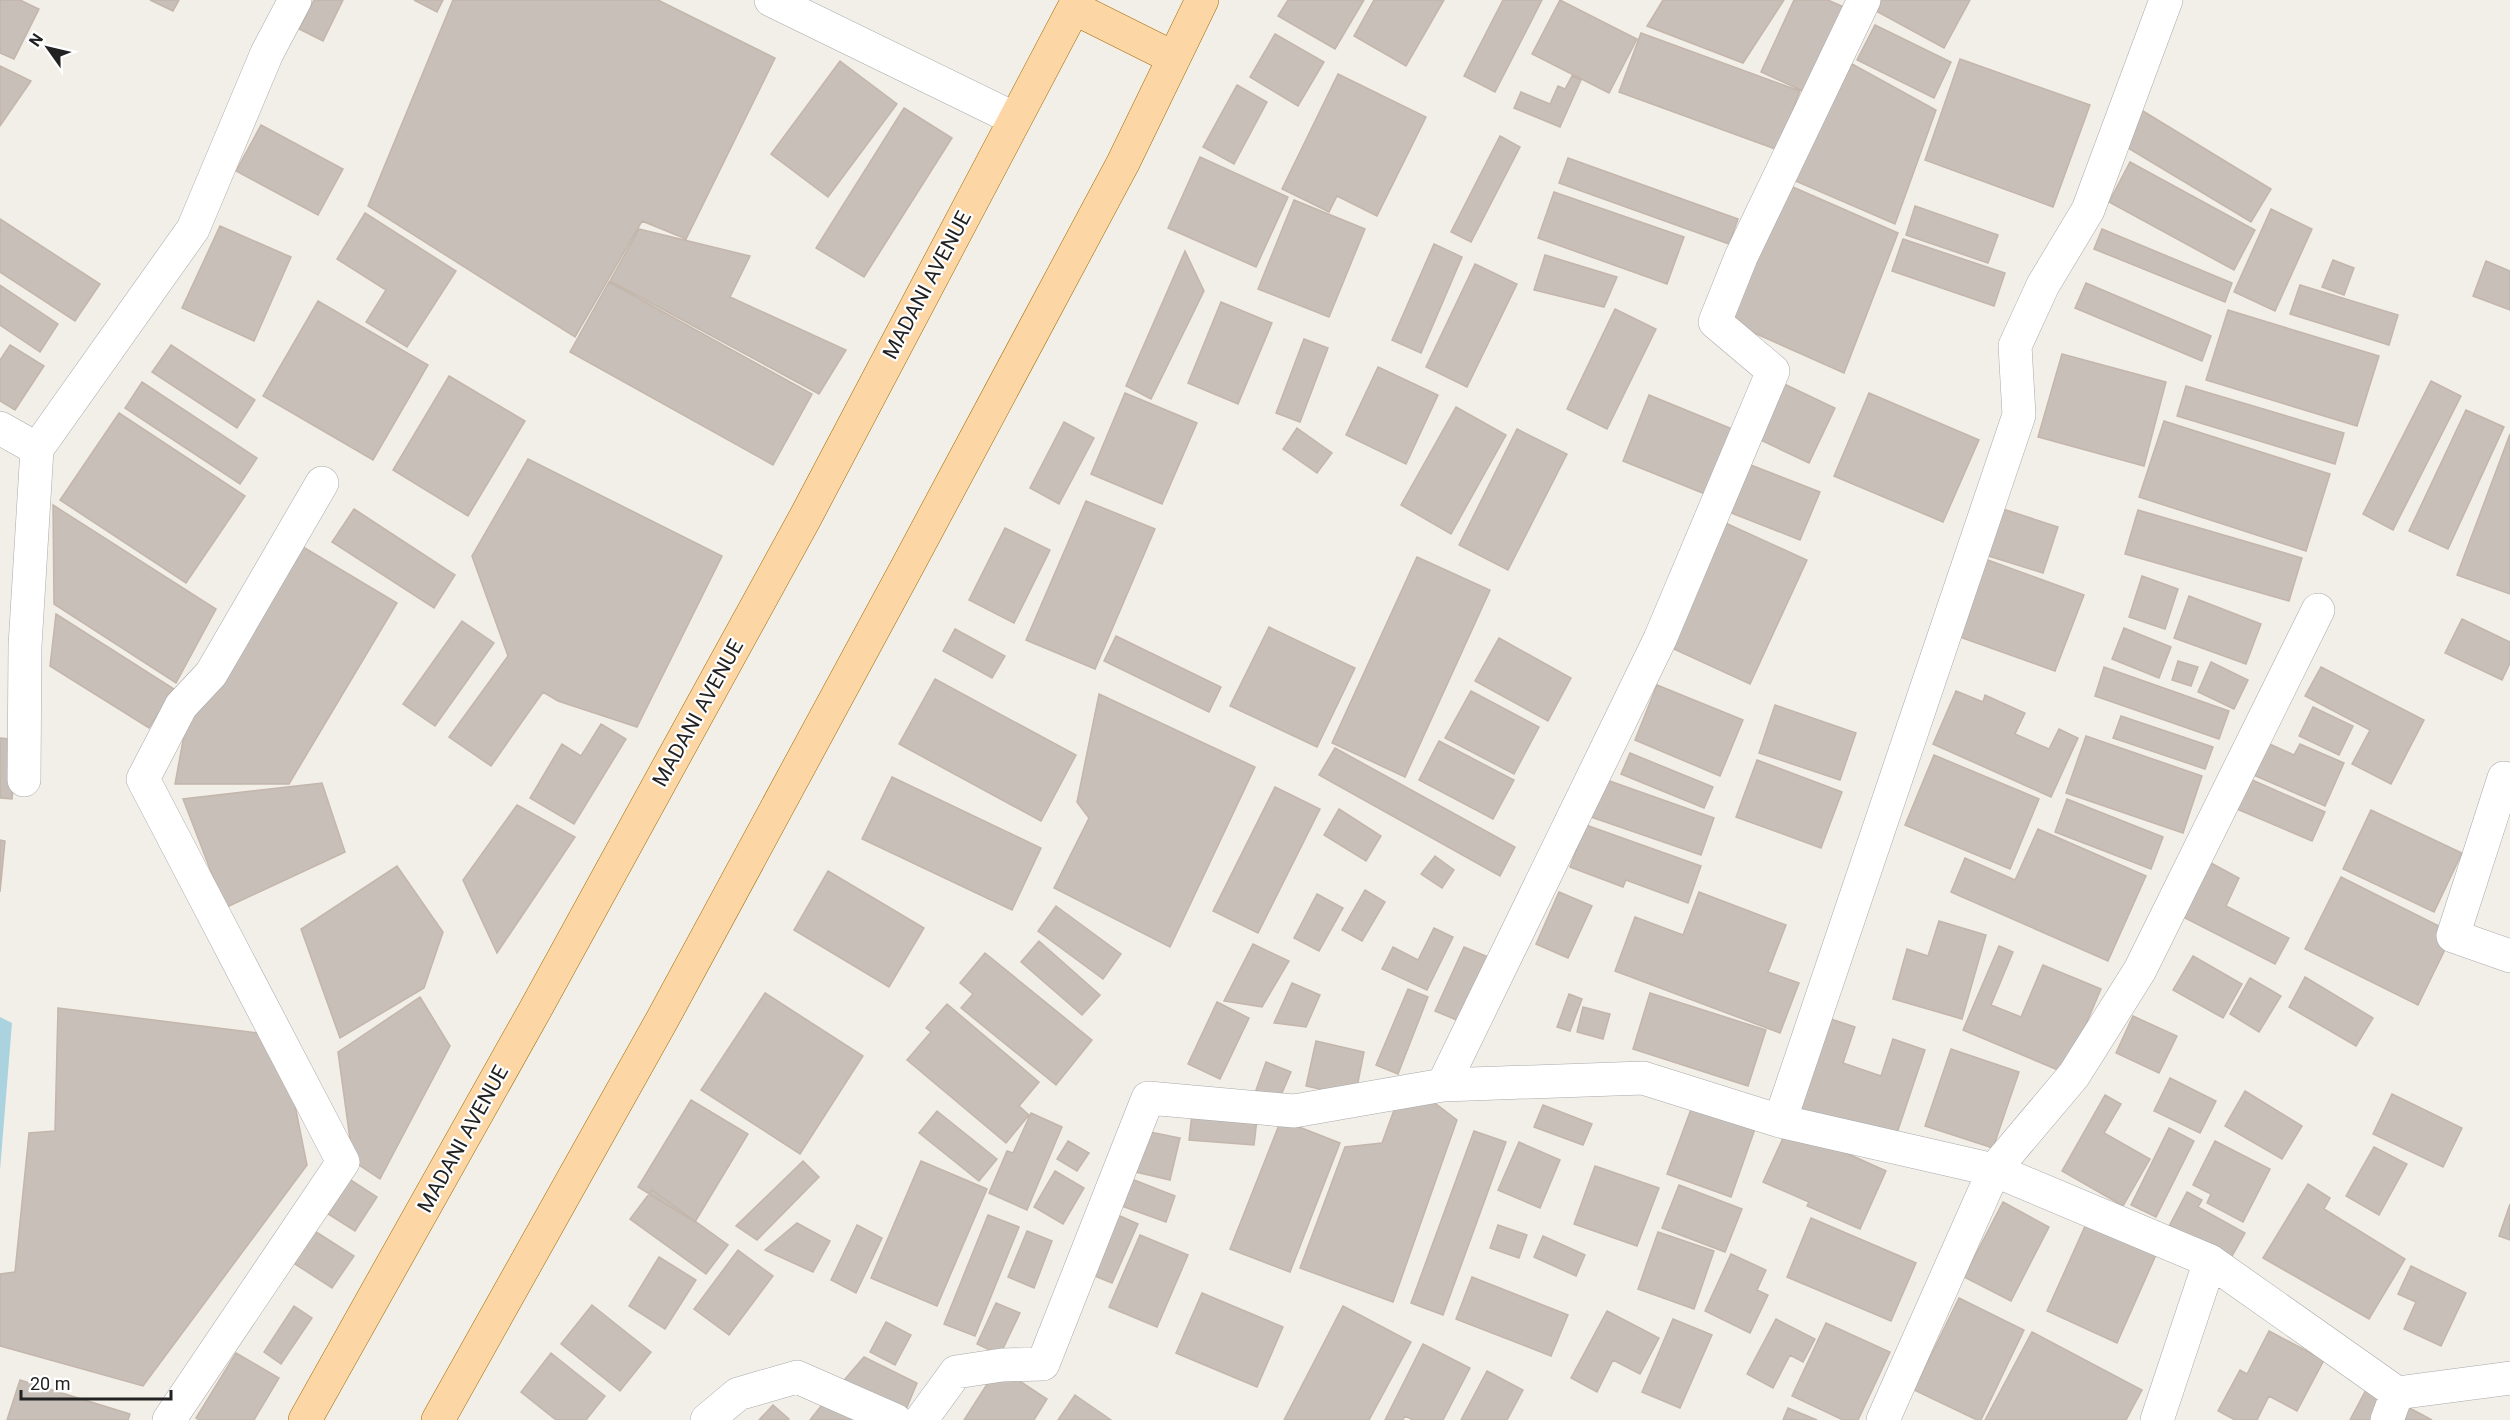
<svg xmlns="http://www.w3.org/2000/svg" width="2510" height="1420" font-family="Roboto,sans-serif">
  <rect width="100%" height="100%" fill="#f2efe9"/>
  <!-- water -->
  <path fill="#aad3df" d="M0,1017L12,1023L0,1170Z"/>
  <!-- building -->
  <path fill="#c7bfb8" stroke="#c4b6ab" stroke-width="1.5" d="M0,0H20L39,9L14,59L0,53Z
    M150,0H179L173,11Z
    M314,0H343L323,41L299,29Z
    M414,0H443L437,12Z
    M453,0H658L775,58L686,239L642,221L575,337L368,206Z
    M1288,0H1364L1335,49L1278,16Z
    M1374,0H1444L1406,66L1354,36Z
    M1503,0H1542L1495,92L1464,76Z
    M1560,0L1637,39L1609,93L1532,54Z
    M1663,0H1784L1743,63L1647,26Z
    M1794,0H1828L1846,8L1807,93L1761,72Z
    M1882,0H1970L1944,48L1876,11Z
    M1875,25L1951,62L1934,98L1857,60Z
    M1641,33L1800,91L1778,150L1619,92Z
    M1275,34L1324,62L1298,106L1250,77Z
    M1960,59L2090,105L2053,207L1925,160Z
    M840,61L897,104L828,197L771,154Z
    M1852,64L1936,110L1895,224L1793,180Z
    M0,66L31,81L0,126Z
    M1338,74L1426,117L1377,216L1337,196L1329,212L1282,189Z
    M1572,76L1581,80L1560,127L1514,108L1521,92L1550,104L1558,86L1565,89Z
    M1237,85L1267,102L1234,164L1203,147Z
    M904,108L952,138L864,277L816,248Z
    M2138,108L2271,189L2251,222L2118,142Z
    M261,125L343,169L318,215L236,171Z
    M1500,136L1520,147L1471,242L1451,232Z
    M1200,157L1288,197L1256,267L1168,228Z
    M1568,158L1738,219L1729,244L1559,183Z
    M2130,162L2255,230L2234,270L2109,202Z
    M1786,184L1898,233L1844,373L1725,320Z
    M1554,192L1684,237L1667,284L1538,238Z
    M1294,200L1365,229L1329,317L1258,289Z
    M1915,206L1998,235L1988,263L1906,235Z
    M2271,209L2312,229L2275,311L2234,292Z
    M365,213L456,271L407,347L366,322L386,290L337,259Z
    M0,219L100,284L75,321L0,272Z
    M220,226L291,257L254,341L182,308Z
    M639,229L750,256L730,297L846,350L819,394L610,281Z
    M2102,229L2232,283L2225,302L2094,249Z
    M1903,239L2005,273L1994,306L1892,271Z
    M1434,244L1462,257L1421,353L1392,340Z
    M1185,251L1204,291L1151,399L1126,386Z
    M1545,255L1617,277L1604,307L1534,290Z
    M2333,260L2354,268L2344,295L2322,287Z
    M2486,261L2510,271V310L2473,296Z
    M1475,264L1517,284L1467,387L1426,367Z
    M609,282L812,394L773,465L570,352Z
    M2086,283L2211,336L2202,361L2075,308Z
    M0,285L58,324L40,352L0,325Z
    M2300,285L2398,315L2389,345L2290,314Z
    M318,301L428,365L373,460L263,396Z
    M1221,302L1272,323L1238,404L1188,383Z
    M1615,309L1656,329L1607,429L1567,409Z
    M2228,310L2379,356L2357,426L2206,380Z
    M1304,339L1328,348L1300,422L1276,413Z
    M10,345L44,366L15,410L0,401V360Z
    M171,345L255,400L237,428L152,372Z
    M2062,354L2166,382L2144,466L2038,437Z
    M1378,367L1438,395L1406,464L1346,435Z
    M449,376L525,421L468,516L393,470Z
    M2431,381L2461,396L2393,530L2363,514Z
    M142,382L257,458L240,484L125,408Z
    M1780,382L1835,408L1809,463L1754,437Z
    M2186,386L2344,433L2335,464L2177,416Z
    M1125,393L1197,423L1162,504L1091,474Z
    M1869,393L1979,440L1943,522L1834,476Z
    M1649,395L1737,431L1710,496L1623,461Z
    M1456,407L1506,435L1451,534L1401,505Z
    M2466,410L2504,427L2448,549L2409,531Z
    M119,413L245,496L186,583L60,500Z
    M2164,421L2330,474L2306,551L2139,497Z
    M1064,422L1094,438L1059,504L1030,488Z
    M1297,428L1332,453L1317,473L1283,449Z
    M1517,429L1567,454L1508,570L1459,545Z
    M2510,434V594L2457,575Z
    M528,459L722,556L637,727L558,701L543,692L491,766L449,737L508,656L472,556Z
    M1743,462L1820,492L1800,540L1724,510Z
    M1086,501L1155,529L1095,669L1026,640Z
    M53,505L216,609L176,683L54,604Z
    M1997,507L2058,527L2043,573L1982,554Z
    M354,509L455,575L434,608L332,542Z
    M2138,510L2302,558L2289,601L2125,554Z
    M1721,521L1807,560L1750,684L1665,645Z
    M1005,528L1050,550L1014,623L969,600Z
    M298,544L397,603L289,784H175L186,724Z
    M1417,557L1490,590L1405,777L1332,743Z
    M1985,559L2084,595L2055,671L1957,636Z
    M2142,576L2178,589L2165,629L2129,617Z
    M2189,596L2261,624L2246,664L2174,638Z
    M56,614L174,689L149,728L50,666Z
    M2462,619L2510,642V663L2502,680L2445,653Z
    M462,621L494,643L435,726L403,704Z
    M1269,627L1355,668L1317,747L1230,706Z
    M2124,628L2171,647L2159,678L2112,659Z
    M955,629L1005,656L992,678L943,651Z
    M1116,636L1221,687L1209,712L1104,661Z
    M1499,638L1571,678L1548,721L1475,681Z
    M2178,661L2198,667L2191,686L2172,680Z
    M2211,662L2248,680L2234,709L2198,692Z
    M2104,667L2229,711L2219,739L2095,696Z
    M2321,667L2424,720L2391,784L2352,764L2370,730L2305,696Z
    M935,679L1076,755L1041,821L899,744Z
    M1657,685L1743,720L1720,776L1635,740Z
    M1471,691L1539,727L1514,774L1445,738Z
    M1956,691L1983,702L1985,695L2025,713L2015,734L2049,749L2059,729L2078,738L2051,797L1933,744Z
    M1099,694L1255,767L1170,947L1054,888L1089,818L1077,802Z
    M1775,705L1856,733L1840,780L1759,753Z
    M2313,707L2353,726L2339,755L2299,736Z
    M2121,716L2213,747L2205,769L2113,738Z
    M601,724L626,739L574,824L530,798L562,744L581,756Z
    M2086,736L2202,776L2183,833L2066,793Z
    M0,738L18,740L12,799L0,798Z
    M1439,741L1514,780L1493,819L1419,780Z
    M2263,741L2294,755L2300,744L2344,763L2325,806L2249,773Z
    M1335,748L1515,847L1500,876L1319,775Z
    M1630,753L1713,787L1704,808L1621,774Z
    M1934,755L2039,799L2010,869L1905,825Z
    M1757,760L1842,792L1821,848L1736,817Z
    M892,777L1041,848L1012,910L862,839Z
    M1604,779L1714,818L1701,855L1591,817Z
    M2250,779L2325,812L2312,841L2237,809Z
    M322,783L345,852L225,908L183,799Z
    M1275,787L1320,809L1258,933L1213,911Z
    M2067,799L2163,837L2151,869L2055,832Z
    M517,805L575,837L497,953L463,880Z
    M1339,809L1381,836L1366,861L1324,835Z
    M2371,810L2462,853L2434,912L2343,869Z
    M1586,825L1701,866L1688,903L1626,880L1623,887L1570,867Z
    M2038,829L2146,876L2108,961L1951,892L1965,858L2015,880Z
    M0,840L5,841L0,892Z
    M1435,856L1454,870L1442,888L1421,874Z
    M2211,863L2239,878L2226,906L2289,938L2275,964L2183,917Z
    M397,866L443,932L424,988L340,1038L301,929Z
    M828,871L924,928L889,987L794,930Z
    M2341,877L2453,933L2418,1005L2305,949Z
    M1365,890L1385,902L1362,941L1342,930Z
    M1559,892L1592,906L1568,958L1536,944Z
    M1699,892L1786,925L1768,972L1799,983L1780,1033L1615,971L1635,917L1683,935Z
    M1317,894L1343,908L1319,951L1294,938Z
    M1056,906L1121,954L1103,979L1038,931Z
    M1939,921L1986,935L1962,1019L1893,999L1907,949L1928,956Z
    M1434,928L1453,937L1427,990L1382,969L1393,947L1418,960Z
    M1039,941L1100,995L1082,1015L1021,962Z
    M1253,944L1289,961L1262,1007L1224,1001Z
    M1999,946L2013,952L1991,1005L2021,1017L2043,965L2101,989L2065,1073L1963,1030Z
    M1464,947L1488,957L1459,1021L1435,1011Z
    M985,953L1092,1040L1056,1085L961,1008L973,994L960,983Z
    M2193,956L2242,984L2223,1018L2173,990Z
    M2305,977L2373,1018L2356,1046L2289,1007Z
    M2250,978L2281,996L2259,1032L2230,1014Z
    M1292,983L1320,995L1306,1027L1274,1023Z
    M1408,989L1428,997L1398,1074L1376,1065Z
    M765,993L863,1056L800,1154L701,1090Z
    M1650,993L1766,1030L1748,1086L1633,1049Z
    M1569,994L1582,999L1570,1031L1557,1027Z
    M420,997L450,1046L380,1179L353,1161L338,1052Z
    M1217,1002L1249,1018L1220,1079L1188,1064Z
    M947,1004L1039,1082L1019,1106L1029,1115L1006,1143L907,1060L931,1032L926,1028Z
    M1583,1007L1610,1014L1603,1039L1577,1032Z
    M58,1008L281,1036L307,1165L143,1386L0,1346V1274L15,1272L29,1133L55,1131Z
    M2133,1016L2177,1036L2159,1073L2116,1053Z
    M1825,1017L1855,1027L1843,1063L1881,1076L1893,1039L1925,1050L1894,1142L1794,1109Z
    M1316,1041L1364,1052L1355,1097L1306,1086Z
    M1951,1049L2019,1072L1993,1148L1925,1126Z
    M1266,1062L1291,1072L1279,1100L1256,1090Z
    M2170,1078L2216,1101L2200,1133L2154,1111Z
    M2245,1091L2302,1126L2282,1159L2225,1126Z
    M2392,1094L2462,1128L2443,1167L2373,1134Z
    M2105,1095L2121,1104L2104,1133L2150,1159L2123,1206L2062,1171Z
    M1427,1097L1457,1120L1393,1302L1300,1268L1345,1147L1382,1143L1397,1102Z
    M691,1100L748,1134L695,1222L638,1187Z
    M1693,1104L1756,1126L1731,1197L1667,1174Z
    M1543,1105L1592,1124L1583,1145L1534,1127Z
    M937,1111L997,1159L979,1181L919,1133Z
    M1031,1113L1062,1127L1027,1210L989,1193L1007,1151L1013,1153Z
    M1192,1114L1257,1119L1254,1145L1189,1140Z
    M1281,1120L1340,1143L1290,1272L1230,1249Z
    M1788,1127L1886,1171L1860,1229L1807,1206L1809,1202L1763,1182Z
    M2169,1128L2194,1141L2156,1217L2131,1205Z
    M1140,1130L1180,1138L1170,1180L1131,1171Z
    M1474,1131L1506,1142L1443,1315L1411,1303Z
    M1068,1141L1089,1153L1077,1171L1057,1159Z
    M2215,1141L2270,1169L2243,1222L2207,1203L2211,1194L2193,1185Z
    M1519,1142L1560,1160L1540,1208L1498,1190Z
    M2374,1147L2407,1164L2379,1215L2346,1196Z
    M803,1161L819,1177L757,1240L736,1226Z
    M921,1161L987,1189L937,1306L871,1278Z
    M1595,1166L1659,1188L1637,1246L1574,1224Z
    M1055,1171L1084,1188L1063,1224L1034,1207Z
    M346,1177L377,1197L355,1231L325,1212Z
    M1129,1178L1175,1196L1166,1222L1119,1205Z
    M2308,1184L2330,1198L2324,1209L2405,1259L2369,1319L2263,1258Z
    M1679,1185L1742,1209L1725,1252L1662,1228Z
    M652,1190L728,1245L706,1274L630,1219Z
    M2187,1192L2202,1200L2198,1207L2245,1233L2227,1265L2166,1232Z
    M2003,1202L2049,1227L2011,1301L1964,1277Z
    M2510,1204V1240L2499,1236Z
    M1111,1212L1138,1224L1112,1283L1085,1272Z
    M988,1215L1019,1227L975,1336L944,1324Z
    M1811,1218L1916,1263L1891,1321L1787,1277Z
    M797,1223L830,1241L813,1272L765,1250Z
    M2086,1224L2156,1255L2117,1343L2047,1311Z
    M857,1225L882,1238L856,1293L831,1280Z
    M1498,1225L1527,1235L1519,1258L1490,1248Z
    M313,1230L354,1256L332,1288L292,1262Z
    M1027,1231L1052,1241L1034,1288L1008,1277Z
    M1658,1232L1714,1251L1694,1309L1638,1289Z
    M1140,1235L1188,1255L1157,1327L1109,1307Z
    M1543,1236L1585,1255L1576,1276L1534,1257Z
    M738,1250L773,1276L729,1335L694,1309Z
    M1731,1254L1766,1270L1757,1290L1768,1295L1750,1333L1705,1311Z
    M659,1257L696,1280L665,1329L629,1306Z
    M2411,1266L2466,1293L2441,1346L2404,1329L2416,1302L2398,1294Z
    M1472,1277L1568,1315L1551,1356L1456,1319Z
    M1202,1293L1283,1327L1257,1387L1176,1353Z
    M1959,1298L2024,1330L1981,1420H1977L1914,1390Z
    M996,1303L1020,1313L1000,1355L977,1344Z
    M592,1305L651,1352L620,1391L561,1344Z
    M294,1306L312,1318L281,1364L264,1352Z
    M1343,1306L1411,1342L1369,1420H1284Z
    M1607,1311L1659,1338L1640,1374L1613,1360L1597,1392L1571,1378Z
    M1673,1319L1712,1335L1680,1408L1642,1392Z
    M1776,1319L1815,1339L1803,1362L1790,1355L1773,1388L1747,1374Z
    M886,1322L911,1335L895,1365L870,1352Z
    M1826,1323L1890,1352L1858,1420H1843L1792,1396Z
    M2269,1331L2324,1360L2297,1411L2269,1396L2257,1420H2235L2218,1411L2240,1370L2247,1374Z
    M2032,1332L2142,1390L2126,1420H1985Z
    M1423,1344L1470,1368L1443,1420H1413L1405,1416L1403,1420H1385Z
    M236,1353L279,1378L254,1420H199L196,1418Z
    M551,1353L605,1396L586,1420H556L521,1392Z
    M864,1357L917,1383L905,1412L840,1385Z
    M998,1367L1047,1399L1034,1420H964Z
    M1487,1371L1523,1390L1507,1420H1461Z
    M20,1380L130,1414L128,1420H7Z
    M2368,1386L2432,1420H2350Z
    M1075,1395L1111,1420H1058Z
    M829,1396L873,1420H810Z
    M773,1405L789,1419L788,1420H759Z
    M1788,1408L1817,1420H1783Z"/>
  <g fill="none" stroke-linecap="round" stroke-linejoin="round">
    <!-- minor casing -->
    <g stroke="#a9a9a9" stroke-width="34">
      <path id="minor" d="M771,0L1015,119
        M0,428L37,449
        M2504,778L2453,936L2510,956
        M24,780L25,646L37,449L193,229L267,53L295,0
        M1443,1085L1660,639L1773,371L1715,322L1741,257L1864,0
        M1780,1121L2019,415L2015,346L2043,285L2088,210L2166,0
        M2210,1261L2397,1393
        M169,1420L343,1162L143,779L181,706L211,674L322,483
        M707,1420L738,1394L797,1377L895,1420
        M921,1420L956,1372L1002,1365L1043,1364L1148,1098L1294,1111L1443,1085L1643,1078L1780,1121L1994,1170L2210,1261L2157,1420
        M1883,1420L1994,1170L2074,1075L2140,970L2318,610
        M2387,1420L2397,1393L2510,1378"/>
    </g>
    <!-- major casing -->
    <g stroke="#a06b00" stroke-width="34">
      <path id="major" d="M1074,8L1174,58
        M305,1420L535,1010L805,518L1078,0
        M438,1420L662,1020L907,567L1123,163L1202,0"/>
    </g>
    <!-- minor -->
    <use href="#minor" stroke="#fff" stroke-width="33"/>
    <!-- major -->
    <use href="#major" stroke="#fcd6a4" stroke-width="33"/>
  </g>
  <g text-anchor="middle" stroke-width="4.5" stroke-linejoin="round" paint-order="stroke">
    <!-- street labels -->
    <g font-size="21" fill="#222" stroke="#fff">
      <text transform="translate(927 285) rotate(-62)" y="7">MADANI AVENUE</text>
      <text transform="translate(698 713) rotate(-61)" y="7">MADANI AVENUE</text>
      <text transform="translate(463 1139) rotate(-61)" y="7">MADANI AVENUE</text>
    </g>
  </g>
  <!-- north arrow -->
  <g transform="translate(48 48) rotate(304)" stroke="#ffffff" stroke-width="4.5" paint-order="stroke">
  <path d="M0-4.5L10 22L0 15L-10 22Z" fill="#222222"/>
  <text y="-9" font-size="16" font-weight="bold" text-anchor="middle" fill="#222222">N</text>
  </g>
  <!-- scale -->
  <path d="M21 1390v9h150v-9" fill="none" stroke="#222222" stroke-width="3"/>
  <text x="30" y="1390" font-size="18" fill="#222222" stroke="#ffffff" stroke-width="4.5" paint-order="stroke">20 m</text>
</svg>
